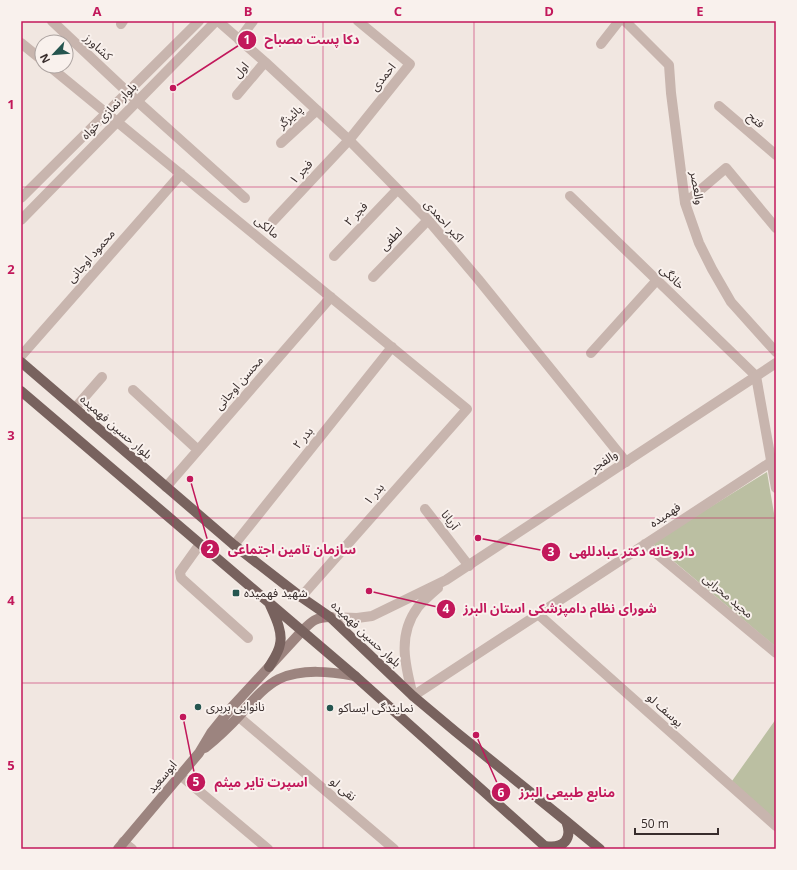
<svg xmlns="http://www.w3.org/2000/svg" width="797" height="870" font-family="'Open Sans','Noto Sans Arabic',sans-serif">
  <rect width="100%" height="100%" fill="#f1e7e1"/>
  <!-- green -->
  <path fill="#bbbfa2" d="M767,472L776,525V647L652,543Z
    M776,719V821L732,781Z"/>
  <g fill="none" stroke-linecap="round" stroke-linejoin="round">
    <!-- minor -->
    <path stroke="#c8b5ae" stroke-width="10" d="M52,21L137,101L245,198
      M218,21L265,62L349,140L428,220L478,279L626,462
      M625,21L669,65L671,93L685,203L699,243L712,269L731,302L776,352
      M121,24L123,21
      M239,40L253,21
      M21,43L42,60
      M601,44L619,21
      M49,66L467,409L301,597
      M237,95L265,62
      M719,106L776,155
      M281,143L317,110
      M570,196L756,376
      M685,203L726,168L776,228
      M273,221L349,140L410,64L358,21
      M334,256L397,190
      M373,277L428,220
      M591,353L657,280
      M21,356L181,174
      M133,390L198,450
      M75,408L102,377
      M166,487L331,297
      M425,509L469,566
      M200,544L180,572L181,578L248,638
      M645,544L776,653
      M234,545L392,347
      M538,614L776,826
      M413,696L771,462
      M239,717L394,849
      M180,775L268,849
      M123,842L132,849"/>
    <!-- tertiary -->
    <path stroke="#c8b5ae" stroke-width="10" d="M21,198L199,21
      M21,220L216,21
      M756,376L776,488
      M330,617L357,618L372,616L446,580L776,363
      M413,696C405,665 397,635 418,607C424,600 431,594 438,588"/>
    <!-- secondary -->
    <path stroke="#9c847f" stroke-width="10" d="M205,748C217,738 228,728 239,716C251,703 263,687 279,679C303,668 331,672 355,676
      M118,849L199,753L211,733L232,707L302,631C312,621 316,617 330,617"/>
    <!-- primary -->
    <path stroke="#78625e" stroke-width="10" d="M21,362L234,545L301,597L330,617L413,696L456,732L566,821L600,849
      M21,391L355,676L548,849
      M269,667C273,660 279,652 280,644C283,632 275,616 270,605
      M545,846C564,849 573,839 566,821"/>
  </g>
  <!-- grid -->
  <path fill="none" stroke="#c2185b" stroke-width="1" stroke-opacity="0.55" d="M173,21V849M323,21V849M474,21V849M624,21V849M21,187H776M21,352H776M21,518H776M21,683H776"/>
  <!-- markers -->
  <g fill="#25554f" stroke="#f9f1ed" stroke-width="1.5">
    <rect x="232" y="589" width="8" height="8" rx="2"/>
    <circle cx="198" cy="707" r="4"/>
    <circle cx="330" cy="708" r="4"/>
  </g>
  <g text-anchor="middle" stroke-width="4" stroke-linejoin="round" paint-order="stroke">
    <!-- street labels -->
    <g font-size="12" fill="#382d2c" stroke="#f9f1ed">
      <text transform="translate(98 47) rotate(43)" y="4">کشاورز</text>
      <text transform="translate(241 70) rotate(-49)" y="4">اول</text>
      <text transform="translate(383 77) rotate(-51)" y="4">احمدی</text>
      <text transform="translate(109 111) rotate(-46)" y="4">بلوار نمازی خواه</text>
      <text transform="translate(290 117) rotate(-42)" y="4">پائیزگر</text>
      <text transform="translate(756 120) rotate(41)" y="4">فتح</text>
      <text transform="translate(301 172) rotate(-47)" y="4">فجر ۱</text>
      <text transform="translate(697 188) rotate(80)" y="4">والعصر</text>
      <text transform="translate(356 214) rotate(-46)" y="4">فجر ۲</text>
      <text transform="translate(444 221) rotate(48)" y="4">اکبر احمدی</text>
      <text transform="translate(267 227) rotate(39)" y="4">مالکی</text>
      <text transform="translate(391 239) rotate(-46)" y="4">لطفی</text>
      <text transform="translate(91 256) rotate(-49)" y="4">محمود اوجانی</text>
      <text transform="translate(672 277) rotate(44)" y="4">خانگی</text>
      <text transform="translate(239 383) rotate(-49)" y="4">محسن اوجانی</text>
      <text transform="translate(116 427) rotate(41)" y="4">بلوار حسین فهمیده</text>
      <text transform="translate(303 438) rotate(-51)" y="4">بدر ۲</text>
      <text transform="translate(604 461) rotate(-33)" y="4">والفجر</text>
      <text transform="translate(374 494) rotate(-49)" y="4">بدر ۱</text>
      <text transform="translate(665 515) rotate(-33)" y="4">فهمیده</text>
      <text transform="translate(450 520) rotate(53)" y="4">آریانا</text>
      <text transform="translate(728 596) rotate(40)" y="4">مجید محرابی</text>
      <text transform="translate(366 634) rotate(43)" y="4">بلوار حسین فهمیده</text>
      <text transform="translate(665 710) rotate(42)" y="4">یوسف لو</text>
      <text transform="translate(162 777) rotate(-50)" y="4">ابوسعید</text>
      <text transform="translate(343 789) rotate(40)" y="4">نقی لو</text>
    </g>
    <!-- poi labels -->
    <g font-size="12" fill="#382d2c" stroke="#f9f1ed" text-anchor="start">
      <text x="244" y="597">شهید فهمیده</text>
      <text x="206" y="711">نانوایی بربری</text>
      <text x="338" y="712">نمایندگی ایساکو</text>
    </g>
  </g>
  <!-- callouts -->
  <path fill="none" stroke="#c2185b" stroke-width="1.5" d="M173 88L247 40M190 479L210 549M478 538L551 552M369 591L446 609M183 717L196 782M476 735L501 792"/>
  <g fill="#c2185b" stroke="#f9f1ed" stroke-width="1.5">
    <circle cx="173" cy="88" r="4"/>
    <circle cx="190" cy="479" r="4"/>
    <circle cx="478" cy="538" r="4"/>
    <circle cx="369" cy="591" r="4"/>
    <circle cx="183" cy="717" r="4"/>
    <circle cx="476" cy="735" r="4"/>
    <circle cx="247" cy="40" r="10"/>
    <circle cx="210" cy="549" r="10"/>
    <circle cx="551" cy="552" r="10"/>
    <circle cx="446" cy="609" r="10"/>
    <circle cx="196" cy="782" r="10"/>
    <circle cx="501" cy="792" r="10"/>
  </g>
  <g font-size="12" text-anchor="middle" font-weight="bold" fill="#fff">
    <text x="247" y="44">1</text>
    <text x="210" y="553">2</text>
    <text x="551" y="556">3</text>
    <text x="446" y="613">4</text>
    <text x="196" y="786">5</text>
    <text x="501" y="797">6</text>
  </g>
  <g font-size="13" text-anchor="middle" font-weight="bold" fill="#c2185b" stroke="#f9f1ed" stroke-width="4" stroke-linejoin="round" paint-order="stroke">
    <text x="312" y="44">دکا پست مصباح</text>
    <text x="292" y="554">سازمان تامین اجتماعی</text>
    <text x="632" y="556">داروخانه دکتر عبادللهی</text>
    <text x="560" y="613">شورای نظام دامپزشکی استان البرز</text>
    <text x="261" y="787">اسپرت تایر میثم</text>
    <text x="567" y="797">منابع طبیعی البرز</text>
  </g>
  <!-- border -->
  <rect width="797" height="870" fill="none" stroke="#f9f1ed" stroke-width="44"/>
  <!-- north arrow -->
  <g transform="translate(54 54) rotate(244)"><circle r="19" fill="#f9f1ed" stroke="#aca3a0"/>
  <path d="M0-3L7 15L0 10L-7 15Z" fill="#25554f"/>
  <text y="-6" font-size="11" font-weight="bold" text-anchor="middle" fill="#382d2c">N</text>
  </g>
  <!-- scale -->
  <path d="M635 828v6h83v-6" fill="none" stroke="#382d2c" stroke-width="2"/>
  <text x="641" y="828" font-size="12" fill="#382d2c" stroke="#f9f1ed" stroke-width="3" paint-order="stroke">50 m</text>
  <rect x="22" y="22" width="753" height="826" fill="none" stroke="#c2185b" stroke-width="1.5"/>
  <g font-size="13" text-anchor="middle" font-weight="bold" fill="#c2185b">
    <text x="97" y="16">A</text>
    <text x="248" y="16">B</text>
    <text x="398" y="16">C</text>
    <text x="549" y="16">D</text>
    <text x="700" y="16">E</text>
    <text x="11" y="109">1</text>
    <text x="11" y="274">2</text>
    <text x="11" y="440">3</text>
    <text x="11" y="605">4</text>
    <text x="11" y="770">5</text>
  </g>
</svg>
